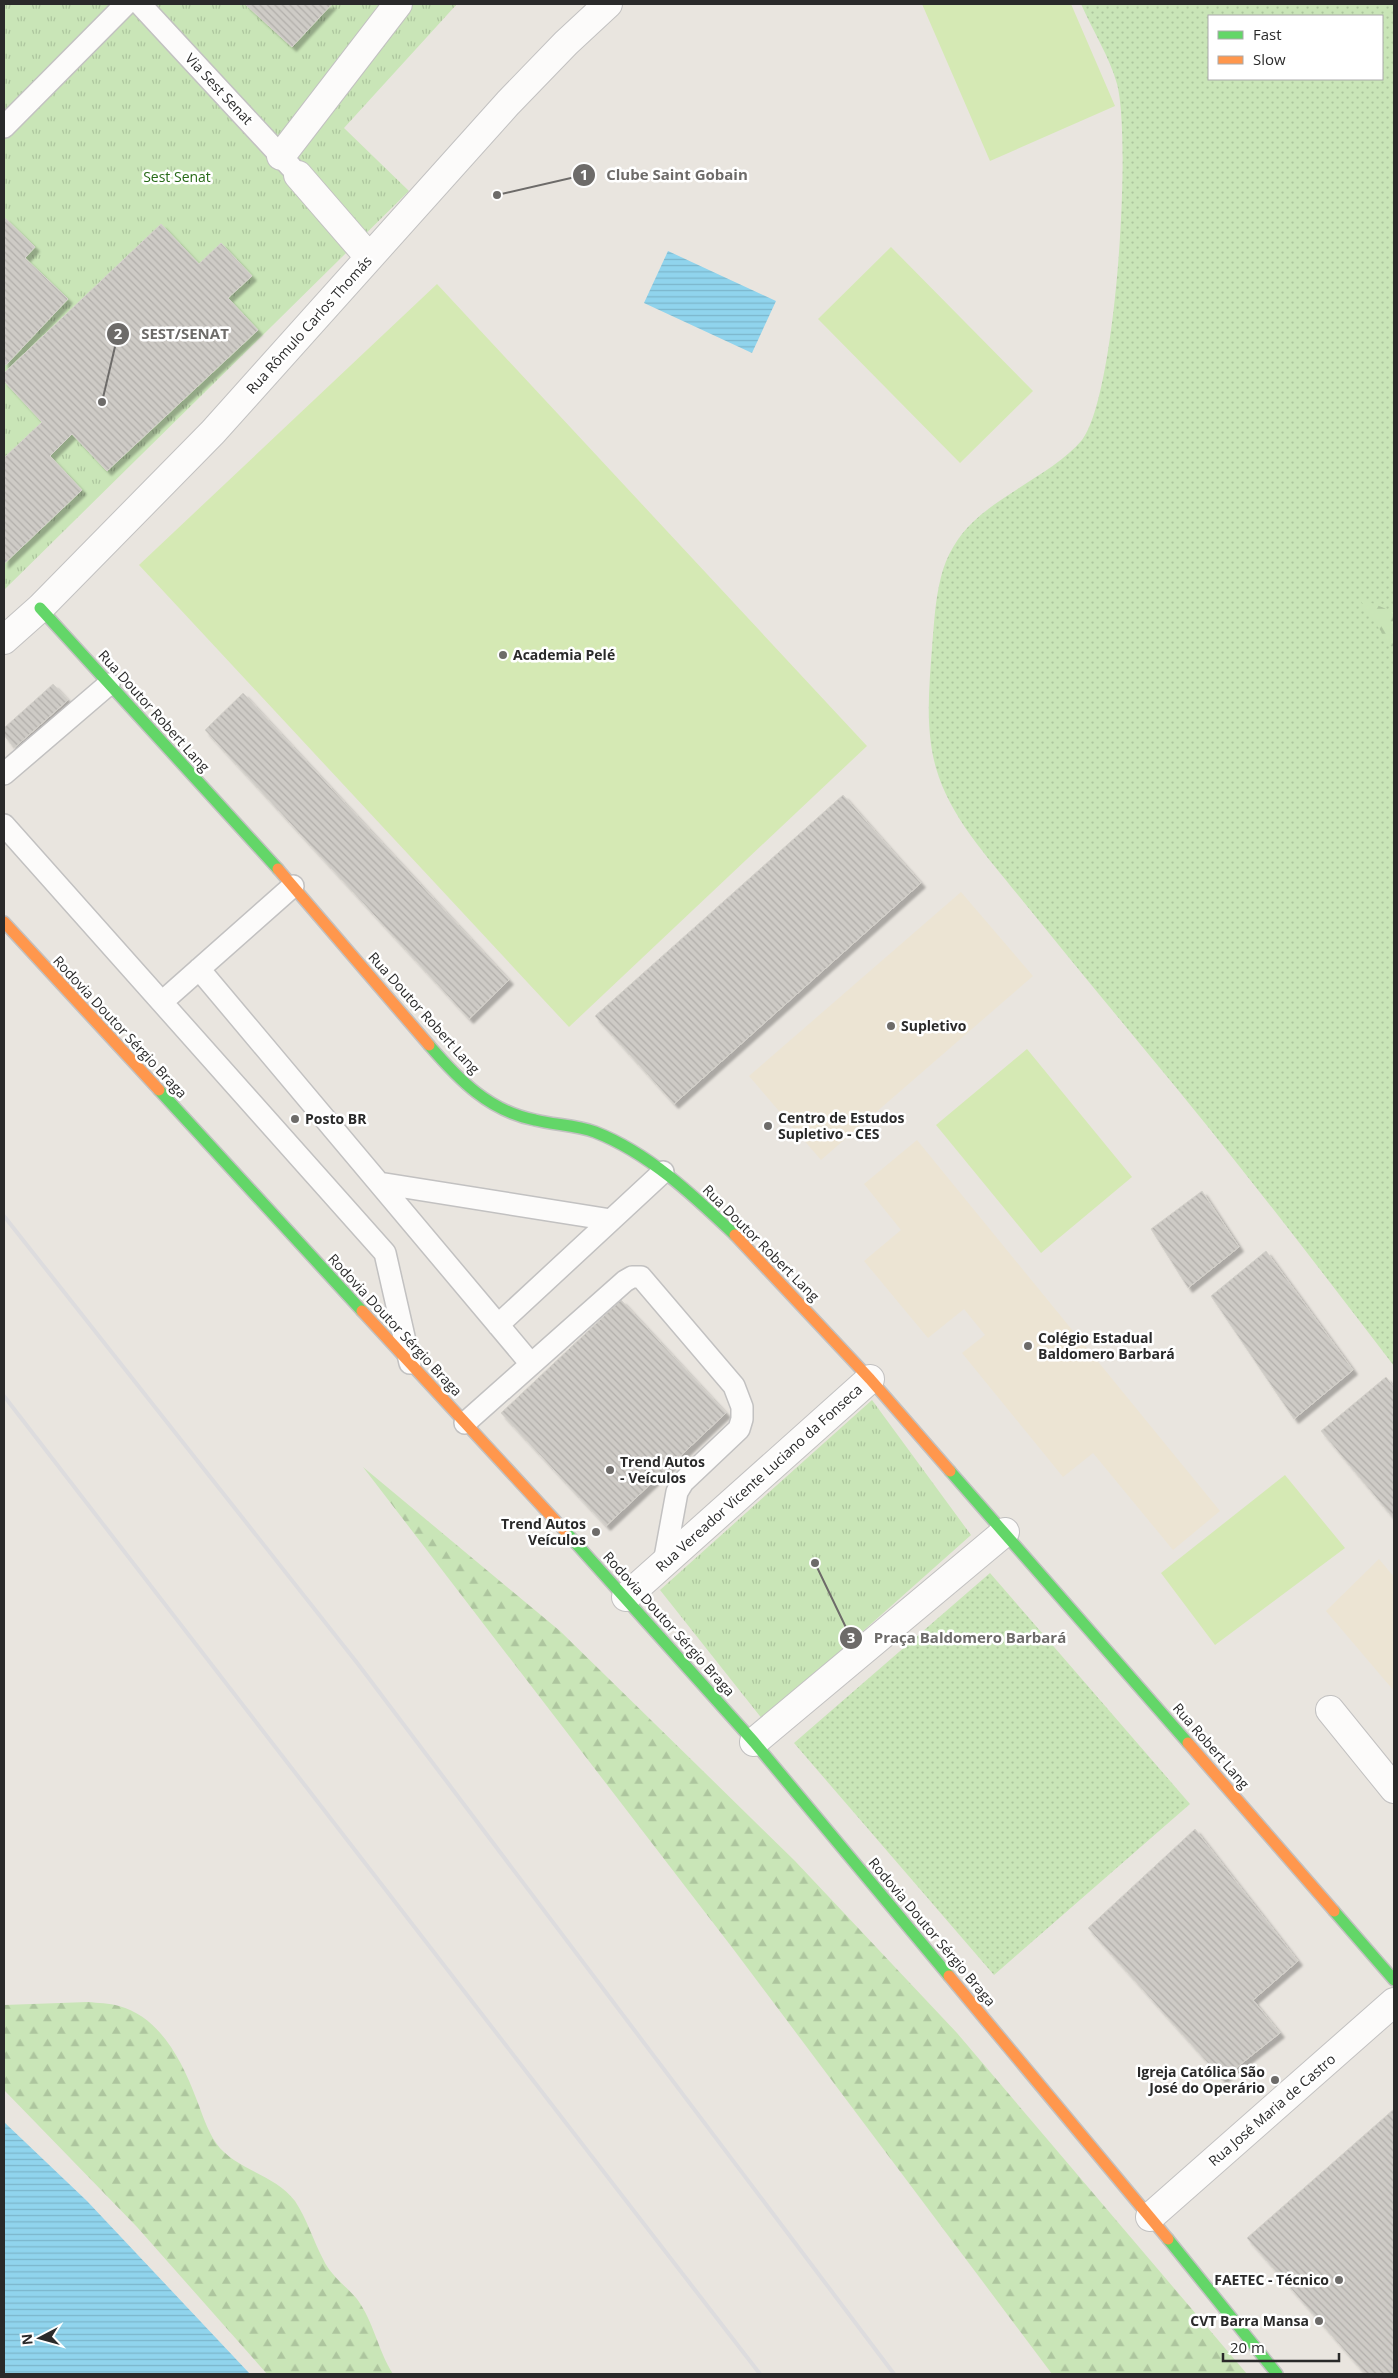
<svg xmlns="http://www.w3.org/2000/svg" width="1398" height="2378" font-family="'Open Sans',sans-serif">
  <defs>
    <pattern id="grass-dots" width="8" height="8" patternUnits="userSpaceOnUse" patternTransform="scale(1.25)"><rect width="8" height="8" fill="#c9e5b7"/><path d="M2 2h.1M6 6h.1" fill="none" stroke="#adc59e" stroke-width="1.8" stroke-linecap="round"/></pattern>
    <pattern id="forest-firs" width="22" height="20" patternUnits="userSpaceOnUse" patternTransform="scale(1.25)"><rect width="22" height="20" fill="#c9e5b7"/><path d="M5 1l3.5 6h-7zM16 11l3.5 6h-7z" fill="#adc59e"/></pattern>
    <pattern id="park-tufts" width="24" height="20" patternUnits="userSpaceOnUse" patternTransform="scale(1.25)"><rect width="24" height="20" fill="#c9e5b7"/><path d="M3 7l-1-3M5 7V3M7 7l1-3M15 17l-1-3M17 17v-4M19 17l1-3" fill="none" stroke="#adc59e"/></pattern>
    <pattern id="water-rules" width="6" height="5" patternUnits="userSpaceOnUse" patternTransform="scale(1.25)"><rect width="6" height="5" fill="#90d4ed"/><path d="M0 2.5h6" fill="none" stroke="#7cb6cb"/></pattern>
    <pattern id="building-back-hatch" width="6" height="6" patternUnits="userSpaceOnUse" patternTransform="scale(1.25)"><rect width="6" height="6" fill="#cecbc6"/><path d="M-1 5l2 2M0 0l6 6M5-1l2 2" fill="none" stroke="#b1aeaa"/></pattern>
    <filter id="shadow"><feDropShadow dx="4.5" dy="4.5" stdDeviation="1" flood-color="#0004"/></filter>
  </defs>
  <rect width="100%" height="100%" fill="#e9e5df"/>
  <!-- education -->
  <path fill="#ece4d3" d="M961,892L1033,976L821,1160L749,1076Z
    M917,1140L1220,1511L1173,1550L1093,1453L1063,1477L962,1353L985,1335L964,1309L928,1338L864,1261L901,1230L864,1184Z
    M1379,1559L1394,1577V1691L1326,1611Z"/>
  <!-- grass -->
  <path fill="url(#grass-dots)" fill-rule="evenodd" d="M1081,4H1394V1366C1313,1260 1231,1153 1145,1050C1103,999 1060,947 1018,895C987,856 950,817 936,768C925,728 929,689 932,648C934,625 935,600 941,577C946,556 958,536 973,522C1004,492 1056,471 1082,440C1116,397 1132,140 1117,84C1110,58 1092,29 1081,4ZM1209,16H1382V79H1209Z
    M990,1573L1190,1804L994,1975L794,1743Z"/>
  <!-- forest -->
  <path fill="url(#forest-firs)" d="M1359,598L1394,612V651L1392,648Z
    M363,1467L560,1631L795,1861L957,2033L1247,2374H1052L734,1950Z
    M88,2002C98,2003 109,2003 119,2006C160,2017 182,2061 196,2098C202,2113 207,2130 216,2143C235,2170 275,2174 295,2201C307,2219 313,2240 323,2259C331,2276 345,2285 357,2299C374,2322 378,2351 393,2374H267L137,2227L4,2090V2005Z"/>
  <!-- park -->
  <path fill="url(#park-tufts)" d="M4,4H457L344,128L409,191L4,590Z
    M872,1400L971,1535L763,1720L660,1590Z"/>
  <!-- pitch -->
  <path fill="#d5e9b4" d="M922,4H1071L1115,106L990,161Z
    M891,247L1033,391L960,463L818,319Z
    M437,284L867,746L569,1027L139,565Z
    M1027,1049L1132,1177L1041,1253L936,1125Z
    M1285,1475L1345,1548L1215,1645L1161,1573Z"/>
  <!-- water -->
  <path fill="url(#water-rules)" d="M668,251L776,301L752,353L644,303Z
    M4,2122L87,2201L250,2374H4Z"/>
  <!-- building -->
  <path fill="url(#building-back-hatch)" stroke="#d4d1cb" filter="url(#shadow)" d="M245,4H332L292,47Z
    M4,217L35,247L25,258L68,299L6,365L4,363Z
    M161,224L199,264L221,243L252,276L228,298L258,330L107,471L72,434L50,456L82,490L4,564V458L42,422L4,381V373Z
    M53,684L68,700L14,748L4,735V728Z
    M243,693L509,980L469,1019L205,730Z
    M843,795L921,883L674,1104L595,1016Z
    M1202,1191L1239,1247L1188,1288L1151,1229Z
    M1266,1251L1353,1370L1294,1419L1211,1296Z
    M621,1300L726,1413L606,1526L501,1413Z
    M1386,1377L1394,1387V1519L1321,1431Z
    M1195,1829L1298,1961L1253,2000L1280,2033L1222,2079L1088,1928Z
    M1394,2109V2374H1365L1247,2238Z"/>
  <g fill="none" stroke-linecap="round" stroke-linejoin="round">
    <!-- lane casing -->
    <g stroke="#c2c1c1" stroke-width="24">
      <path id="lane" d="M140,4L291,167
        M4,127L126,4
        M4,774L109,684
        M4,825L385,1253L410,1363
        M199,969L531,1364
        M162,1002L293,886
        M379,1183L611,1220
        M498,1325L663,1172
        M465,1423L625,1281L632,1277H641L734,1386L742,1407V1419L739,1429L683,1482L677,1492L664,1563"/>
    </g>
    <!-- street casing -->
    <g stroke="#c2c1c1" stroke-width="30">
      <path id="street" d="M281,156L398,4
        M298,175L369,257
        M4,640L40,608L213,432L508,103L566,43L608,4
        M626,1597L870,1379
        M1330,1710L1394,1789
        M754,1742L1005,1532
        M1150,2217L1394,2002"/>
    </g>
    <!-- fast casing -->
    <g stroke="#c2c1c1" stroke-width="14">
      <path id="fast" d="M40,608L278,869
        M429,1045C459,1080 489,1111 535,1120C554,1125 577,1125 595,1132C649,1153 694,1196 735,1235
        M159,1090L362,1311
        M950,1471L1188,1743
        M564,1530L754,1742L949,1976
        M1334,1911L1394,1980
        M1168,2239L1277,2374"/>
    </g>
    <!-- slow casing -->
    <g stroke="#c2c1c1" stroke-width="14">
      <path id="slow" d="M278,869L429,1045
        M4,922L159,1090
        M735,1235L870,1379L950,1471
        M362,1311L564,1530
        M1188,1743L1334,1911
        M949,1976L1168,2239"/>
    </g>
    <!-- lane -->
    <use href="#lane" stroke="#fcfbfa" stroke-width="21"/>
    <!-- street -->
    <use href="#street" stroke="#fcfbfa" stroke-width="28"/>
    <!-- fast -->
    <use href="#fast" stroke="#63d668" stroke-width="11"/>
    <!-- slow -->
    <use href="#slow" stroke="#ff974d" stroke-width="11"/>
    <!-- rail -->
    <path stroke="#dddcde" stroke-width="4" d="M4,1216L358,1664L894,2374
      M4,1396L760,2374"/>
  </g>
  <!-- markers -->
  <g fill="#6d6b69" stroke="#fff" stroke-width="2">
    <circle cx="503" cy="655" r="5"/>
    <circle cx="891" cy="1026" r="5"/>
    <circle cx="295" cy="1119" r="5"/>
    <circle cx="768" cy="1126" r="5"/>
    <circle cx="1028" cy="1346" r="5"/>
    <circle cx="610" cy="1470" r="5"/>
    <circle cx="596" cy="1532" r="5"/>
    <circle cx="1275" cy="2080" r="5"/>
    <circle cx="1339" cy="2280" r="5"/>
    <circle cx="1319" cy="2321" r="5"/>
  </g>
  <g text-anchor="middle" stroke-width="5" stroke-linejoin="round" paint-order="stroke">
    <!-- street labels -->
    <g font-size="14" fill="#2a2a2a" stroke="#fff">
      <text transform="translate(219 89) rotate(47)" y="5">Via Sest Senat</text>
      <text transform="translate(309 325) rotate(-48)" y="5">Rua Rômulo Carlos Thomás</text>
      <text transform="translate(154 711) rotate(48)" y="5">Rua Doutor Robert Lang</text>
      <text transform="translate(424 1013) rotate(48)" y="5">Rua Doutor Robert Lang</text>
      <text transform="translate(120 1027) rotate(47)" y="5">Rodovia Doutor Sérgio Braga</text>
      <text transform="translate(761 1243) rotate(45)" y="5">Rua Doutor Robert Lang</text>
      <text transform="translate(395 1325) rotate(47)" y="5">Rodovia Doutor Sérgio Braga</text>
      <text transform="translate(759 1478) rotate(-42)" y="5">Rua Vereador Vicente Luciano da Fonseca</text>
      <text transform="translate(669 1624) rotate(48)" y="5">Rodovia Doutor Sérgio Braga</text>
      <text transform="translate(1211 1746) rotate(49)" y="5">Rua Robert Lang</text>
      <text transform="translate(932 1932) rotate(50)" y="5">Rodovia Doutor Sérgio Braga</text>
      <text transform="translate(1272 2110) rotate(-41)" y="5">Rua José Maria de Castro</text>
    </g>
    <!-- park labels -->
    <g font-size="14" fill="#276a17" stroke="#fff">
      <text x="177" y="182">Sest Senat</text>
    </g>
    <!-- poi labels -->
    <g font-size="14" font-weight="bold" fill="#2a2a2a" stroke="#fff" text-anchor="start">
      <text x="513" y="660">Academia Pelé</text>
      <text x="901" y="1031">Supletivo</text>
      <text x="778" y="1123">Centro de Estudos<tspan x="778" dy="16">Supletivo - CES</tspan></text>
      <text x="305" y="1124">Posto BR</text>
      <text x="1038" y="1343">Colégio Estadual<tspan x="1038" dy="16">Baldomero Barbará</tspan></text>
      <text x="620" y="1467">Trend Autos<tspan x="620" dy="16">- Veículos</tspan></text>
      <text x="586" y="1529" text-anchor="end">Trend Autos<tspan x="586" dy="16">Veículos</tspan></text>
      <text x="1265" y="2077" text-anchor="end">Igreja Católica São<tspan x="1265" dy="16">José do Operário</tspan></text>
      <text x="1329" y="2285" text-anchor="end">FAETEC - Técnico</text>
      <text x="1309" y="2326" text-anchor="end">CVT Barra Mansa</text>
    </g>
  </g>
  <!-- callouts -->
  <path fill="none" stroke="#6d6b69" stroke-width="2" d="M497 195L584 175M102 402L118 334M815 1563L851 1638"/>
  <g fill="#6d6b69" stroke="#fff" stroke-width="2">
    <circle cx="497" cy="195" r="5"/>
    <circle cx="102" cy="402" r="5"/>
    <circle cx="815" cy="1563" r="5"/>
    <circle cx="584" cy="175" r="12"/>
    <circle cx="118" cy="334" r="12"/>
    <circle cx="851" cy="1638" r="12"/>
  </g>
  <g font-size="15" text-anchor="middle" font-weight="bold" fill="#fff">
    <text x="584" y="180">1</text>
    <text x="118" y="339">2</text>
    <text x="851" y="1643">3</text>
  </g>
  <g font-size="15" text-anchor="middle" font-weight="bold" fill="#6d6b69" stroke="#fff" stroke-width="5" stroke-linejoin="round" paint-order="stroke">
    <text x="677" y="180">Clube Saint Gobain</text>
    <text x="185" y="339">SEST/SENAT</text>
    <text x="970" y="1643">Praça Baldomero Barbará</text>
  </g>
  <!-- border -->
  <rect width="1398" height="2378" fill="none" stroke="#2a2a2a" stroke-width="10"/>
  <!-- legend -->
  <rect x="1208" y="15" width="175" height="65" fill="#ffffff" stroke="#aaaaaa"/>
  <rect x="1218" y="31" width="25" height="8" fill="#63d668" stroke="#aaaaaa"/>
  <text x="1253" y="40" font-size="15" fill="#2a2a2a">Fast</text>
  <rect x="1218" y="56" width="25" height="8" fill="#ff974d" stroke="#aaaaaa"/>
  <text x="1253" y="65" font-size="15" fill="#2a2a2a">Slow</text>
  <!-- north arrow -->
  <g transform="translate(40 2338) rotate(264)" stroke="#ffffff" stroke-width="4" paint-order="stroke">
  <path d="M0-4L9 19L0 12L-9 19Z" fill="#2a2a2a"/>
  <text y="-8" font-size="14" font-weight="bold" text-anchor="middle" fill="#2a2a2a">N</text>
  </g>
  <!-- scale -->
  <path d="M1223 2353v8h116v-8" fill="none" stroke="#2a2a2a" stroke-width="2.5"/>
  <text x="1230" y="2353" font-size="15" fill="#2a2a2a" stroke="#ffffff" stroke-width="4" paint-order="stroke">20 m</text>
</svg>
